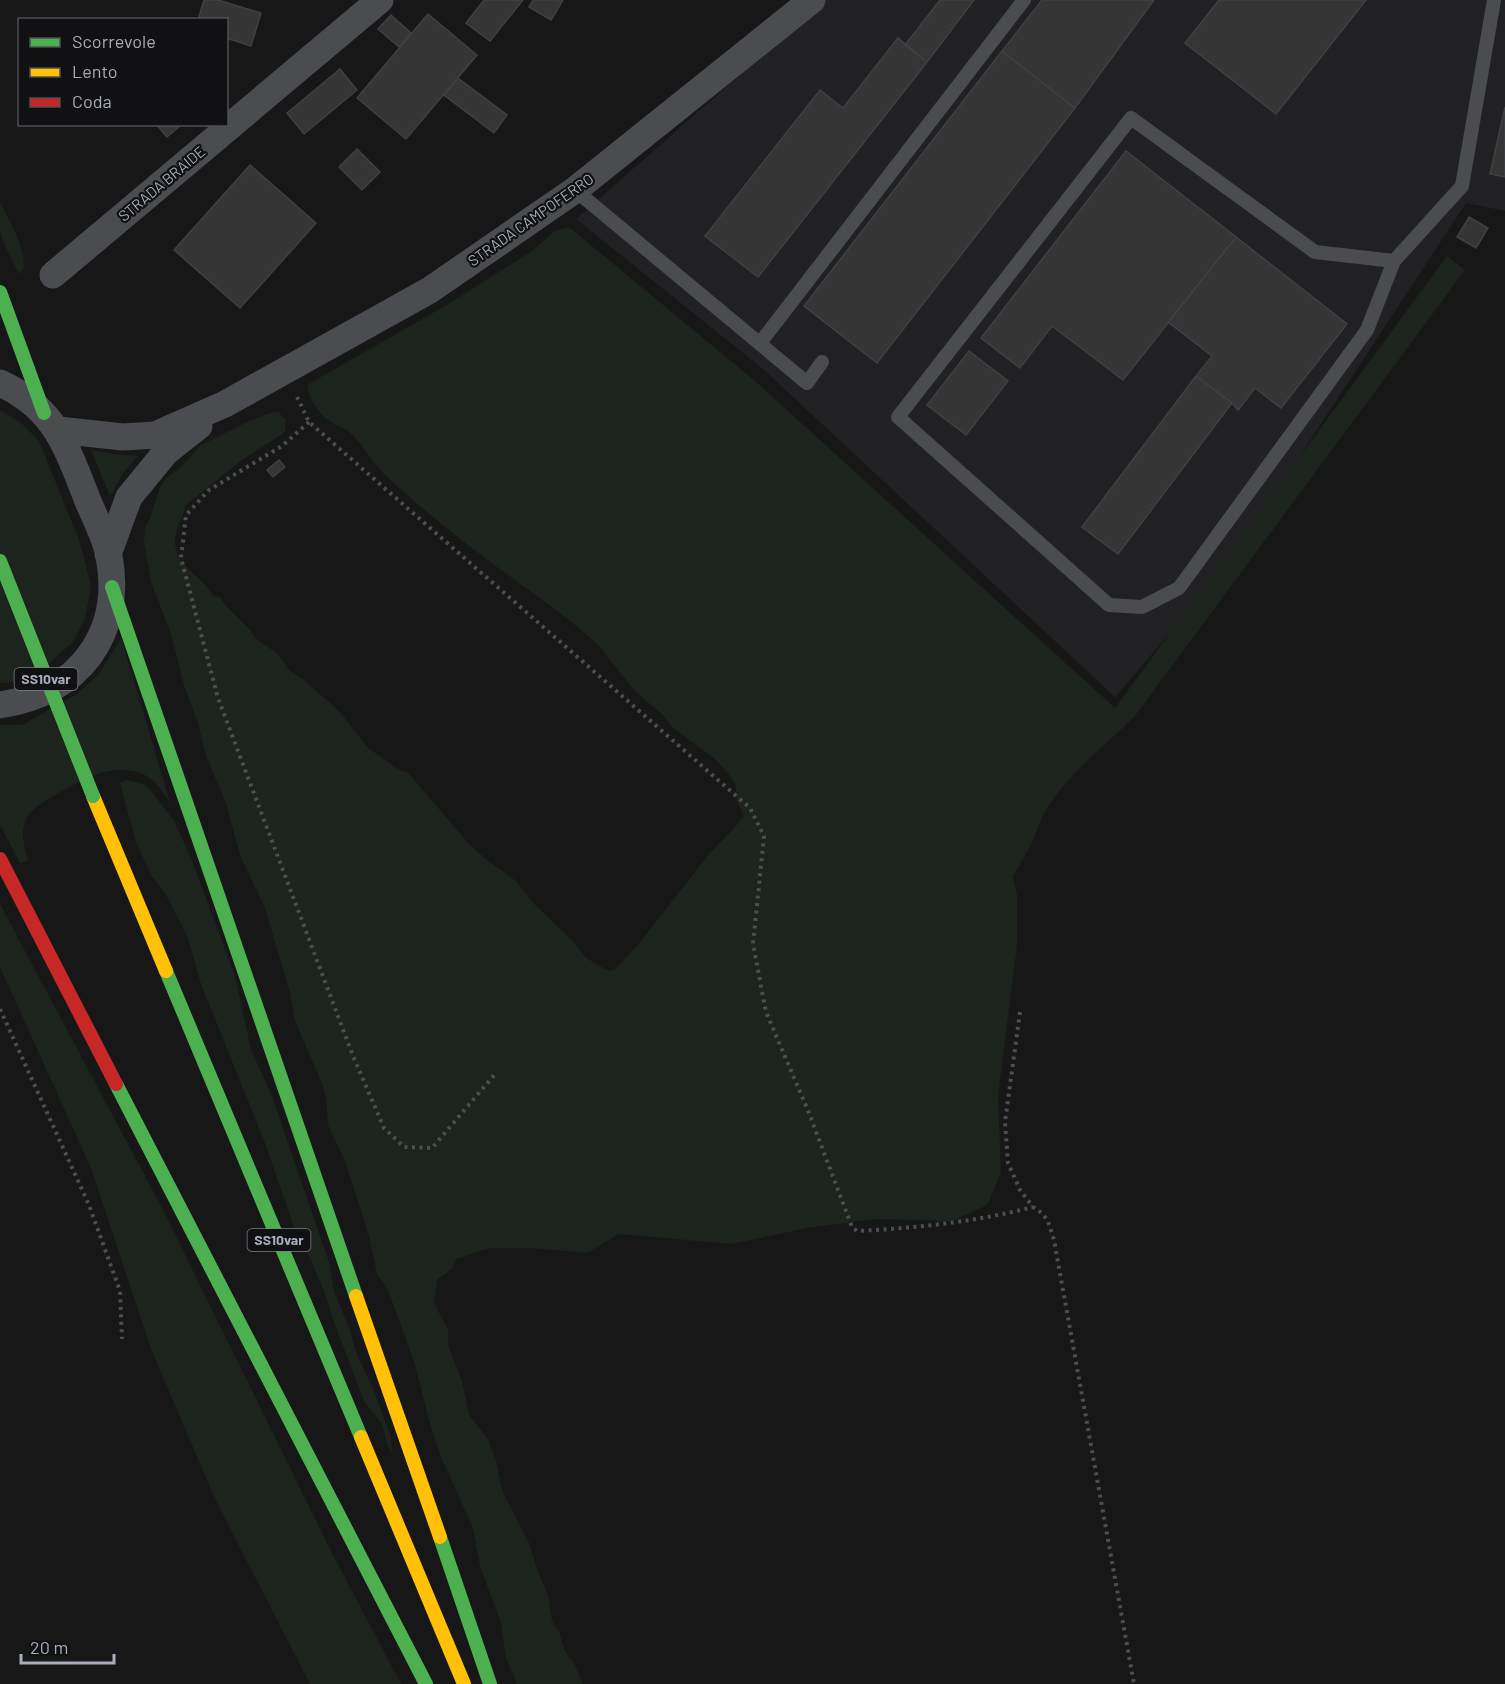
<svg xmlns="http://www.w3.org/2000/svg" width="1505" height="1684" font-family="Barlow,sans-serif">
  <rect width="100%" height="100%" fill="#171717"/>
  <!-- built -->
  <path fill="#212123" d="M825,0H1505V211L1466,203L1229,564L1115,697L763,369L576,219Z"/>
  <!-- green -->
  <path fill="#1d241e" d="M0,202C10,222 24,245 24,268L19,274L2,239L0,229Z
    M569,227L755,381L1115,708L1447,256L1465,270L1135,716C1107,744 1074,769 1051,802C1042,814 1039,826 1033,840C1028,852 1020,864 1013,876L1017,895V946L998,1095L1001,1173L987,1205L953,1221L875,1219L807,1228L732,1244L619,1234L587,1253L530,1248H489L456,1259L452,1269L437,1280L434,1303L448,1330V1345L462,1381L469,1415L488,1439L496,1461L502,1490L529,1543L538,1572L548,1595L552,1621L559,1632L565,1651L575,1665L583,1684H517L506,1658L501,1623L480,1566L473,1528L441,1457L430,1424L414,1361L388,1290L377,1274L369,1236L345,1161L328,1125L326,1098L323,1086L294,1018L290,993L265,908L240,855L226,803L206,756L198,723L184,685L171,634L151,582L144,543L145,527L150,518L160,487L167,477L180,468L201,445L249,421L273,412H278L285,419V431L281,435L242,460L185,506C184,515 180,521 177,529C167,566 200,571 213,596L220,597L226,606L252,632L255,638L278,654L290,671L304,680L339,711L368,748L398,769L408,773L470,845L487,860L516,881L535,905L573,941L586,958L605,969L610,971L615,969L636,947L710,853L737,825L744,815L737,801L736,785L728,773L714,758L672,727L662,714L636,692L609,659C606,646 544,601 530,591C480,555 431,518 386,476C372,463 363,443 348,431C343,427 337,426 331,422C319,414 309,400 307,385L445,306L532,251L555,231Z
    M0,410L21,423L39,441L79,540L91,585L85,619L73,642L39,672L7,683H0Z
    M91,450L114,454L138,456L124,472L110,496Z
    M121,638L170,802C163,792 156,781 145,775C135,769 114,769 104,772C88,776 35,803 28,816C19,831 24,845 28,860L20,863L0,825V725H22L77,694L99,674Z
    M126,780L144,784L152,792L174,821L191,858L235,976L251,1050L272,1096L330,1265L334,1291L350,1330L356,1352L375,1393L391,1437L392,1453L388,1447L382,1424L364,1401L335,1325L324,1291L310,1258L294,1227L265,1143L201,984L188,938L165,893L151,875L136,842L120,783Z
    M0,904L162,1208L332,1553L401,1684H310L216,1501L151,1349L91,1168L0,967Z"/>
  <!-- building -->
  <path fill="#353536" stroke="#3f4043" stroke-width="1.5" d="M204,0H218L261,13L251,46L226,38V20H198Z
    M484,0H523L490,41L466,23Z
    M533,0H563L551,20L529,7Z
    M940,0H974L927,62L905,45Z
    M1042,0H1154L1075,108L1002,51Z
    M1219,0H1366L1276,114L1185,43Z
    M428,14L477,55L406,139L357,98Z
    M391,15L411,33L399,47L378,29Z
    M898,38L927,62L758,277L705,236L820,90L843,108Z
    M1002,51L1075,108L877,363L804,306Z
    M340,69L357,90L304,134L287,113Z
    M458,78L507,115L494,133L444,95Z
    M1505,107V177L1490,174Z
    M156,124H182L167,137Z
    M357,149L380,172L362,190L339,167Z
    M1126,151L1236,237L1123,380L1052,326L1020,368L981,338Z
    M250,165L316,223L240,308L174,250Z
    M1469,217L1488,228L1476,248L1457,237Z
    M1236,237L1347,324L1281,408L1255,388L1238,410L1232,403L1196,376L1212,356L1168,322Z
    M969,351L1008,381L966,435L927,405Z
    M1196,376L1232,403L1118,554L1082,527Z
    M279,460L285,467L273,477L267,470Z"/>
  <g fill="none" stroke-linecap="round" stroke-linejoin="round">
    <!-- path -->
    <path stroke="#4d4e52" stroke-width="4" stroke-dasharray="3 4.5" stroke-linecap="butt" d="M297,397L309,422L750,808L764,836L753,944L766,1012L809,1113L852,1227L857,1231C916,1228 975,1222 1033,1207
      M309,422L282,446L209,490L186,515L181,558L218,698L353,1056L384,1128L404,1147L432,1148L496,1073
      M0,1009L89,1205L120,1291L122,1339
      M1020,1012L1005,1122L1008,1163L1020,1190L1033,1207L1043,1214L1048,1221L1054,1240L1134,1684"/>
    <!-- lane -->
    <path stroke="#4b4c50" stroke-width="14" d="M575,190L807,383L822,362
      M1394,261L1315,252L1131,118L898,417L1109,605L1142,607L1179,588L1367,330L1394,261L1462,186L1494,0
      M760,343L1024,0"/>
    <!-- street -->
    <path stroke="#4b4c50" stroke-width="27" d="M53,275L380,0
      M0,383C54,408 65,443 86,496C93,515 105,535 109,556C124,634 78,694 0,705
      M58,430L123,437L155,435L225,404L430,290L575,190L812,0
      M108,554L129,497L166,452L199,426"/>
    <!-- fast -->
    <path stroke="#4caf50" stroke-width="14" d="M0,292L44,413
      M112,587L356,1296
      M166,971L361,1437
      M116,1084L426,1684
      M440,1537L490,1684"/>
    <!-- slow -->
    <path stroke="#ffc107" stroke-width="14" d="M93,796L166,971
      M356,1296L440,1537
      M361,1437L464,1684"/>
    <!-- jam -->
    <path stroke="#c62828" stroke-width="14" d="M0,859L116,1084"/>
    <!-- fast-bridge -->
    <path stroke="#4caf50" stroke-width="14" d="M0,561L93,796"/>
  </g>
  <g text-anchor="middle" stroke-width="4.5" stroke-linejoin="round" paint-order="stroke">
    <!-- shield labels -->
    <g fill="#111113" stroke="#7b7e86" stroke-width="1.5">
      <rect x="14.5" y="668" width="63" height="22" rx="4.5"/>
      <rect x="247.5" y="1229" width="63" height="22" rx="4.5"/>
    </g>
    <g font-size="14" font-weight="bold" fill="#a8adb8">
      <text x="46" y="684">SS10var</text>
      <text x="279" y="1245">SS10var</text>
    </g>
    <!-- street labels -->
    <g font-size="15" fill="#a8adb8" stroke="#111113">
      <text transform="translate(162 184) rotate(-40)" y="5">STRADA BRAIDE</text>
      <text transform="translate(531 220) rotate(-35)" y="5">STRADA CAMPOFERRO</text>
    </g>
  </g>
  <!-- legend -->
  <rect x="18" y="18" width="210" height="108" fill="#111113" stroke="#4d4f55" stroke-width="1.5"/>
  <rect x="30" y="38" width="30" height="9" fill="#4caf50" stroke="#4d4f55" stroke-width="1.5"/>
  <text x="72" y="48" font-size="18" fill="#a8adb8">Scorrevole</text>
  <rect x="30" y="68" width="30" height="9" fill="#ffc107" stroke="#4d4f55" stroke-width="1.5"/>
  <text x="72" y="78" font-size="18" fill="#a8adb8">Lento</text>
  <rect x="30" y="98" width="30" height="9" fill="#c62828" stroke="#4d4f55" stroke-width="1.5"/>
  <text x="72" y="108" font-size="18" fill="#a8adb8">Coda</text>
  <!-- scale -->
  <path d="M21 1654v9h93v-9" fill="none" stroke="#a8adb8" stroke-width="3"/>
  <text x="30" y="1654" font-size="18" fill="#a8adb8" stroke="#111113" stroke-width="4.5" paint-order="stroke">20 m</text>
</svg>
